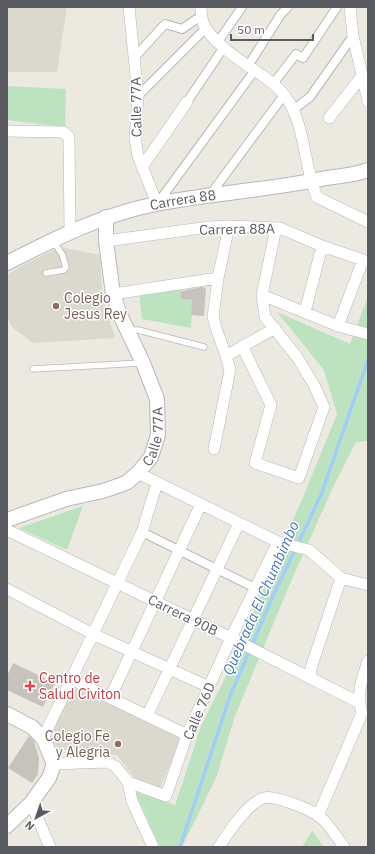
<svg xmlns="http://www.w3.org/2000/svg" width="375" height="854" font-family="'IBM Plex Sans',sans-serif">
  <rect width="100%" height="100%" fill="#ebe9e0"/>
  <!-- education -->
  <path fill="#dbd8ce" d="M7,7H67L57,72H7Z
    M60,247L100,255L102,295L115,338L33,343L12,327L7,317V275L23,265Z
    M73,687L182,738L159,790L135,779L117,755L58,749L51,734Z"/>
  <!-- green -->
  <path fill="#bde2c0" d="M7,86L66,89L65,127L7,120Z
    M181,286V299L192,300L191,328L142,319L139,293Z
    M368,296V441L356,442L334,485L289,586L235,716L216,778L182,847H160L135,792L175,805L183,782L201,726L228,672L303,497L337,414L324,370L277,312L350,344Z
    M83,506L67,550L19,528Z
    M312,831L324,847H302Z"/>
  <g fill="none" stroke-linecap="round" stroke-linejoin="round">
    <!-- stream -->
    <path stroke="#a1cdfa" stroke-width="3.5" d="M180,847L230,696L273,596L321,495L368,360"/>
  </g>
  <!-- building -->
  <path fill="#c6c3bd" d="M202,287L206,288L204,316L191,315L192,300L181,299V291Z
    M13,663L55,683L43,707L7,690V676Z
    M29,736L34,741L39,758L38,774L32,783L8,768Z"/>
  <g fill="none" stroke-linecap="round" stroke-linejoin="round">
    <!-- service casing -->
    <g stroke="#b6b7bc" stroke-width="7">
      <path id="service" d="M46,273L64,270L66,267L62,254L52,240
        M129,330H138L204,347
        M33,369L141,363"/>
    </g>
    <!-- pedestrian casing -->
    <g stroke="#b6b7bc" stroke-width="10">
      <path id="pedestrian" d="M218,42L242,7
        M134,58L165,24L182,29L201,16
        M248,66L281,14L288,7
        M273,84L296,54L303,58L337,7
        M138,96L206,28
        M187,102L224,47
        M293,110L310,97L353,36
        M210,195L284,95
        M157,204L255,70
        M142,532L255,588"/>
    </g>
    <!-- minor casing -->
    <g stroke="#b6b7bc" stroke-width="12">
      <path id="minor" d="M129,7L138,96L135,138L138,156L157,204
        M201,7C201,14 202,21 205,27C215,45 247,65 263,76C271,82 280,88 286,97C306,127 303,164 317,197L368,222
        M350,7L353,36L368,101
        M329,118L362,76
        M7,131L63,132L69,137L70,232
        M142,167L187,102
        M106,241L209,227L229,226L280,228L322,246L363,260L338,326
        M113,294L218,278
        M262,295L338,326L368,334
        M305,312L322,246
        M242,346L271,405L255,463L299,478L324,407L314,385L297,357L265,317L262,295L276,228
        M226,356L275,328
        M214,449L230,370L226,356L216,328L213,317L218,278L229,226
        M138,473L278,542L309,550L341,578L368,585
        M7,530L231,638L358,702
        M7,589L93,634L209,687
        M310,678L311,668L341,578
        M71,679L187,735
        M110,698L201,504
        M147,716L239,523
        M43,738L142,532L157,483
        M54,764L107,762L116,767L128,782L166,796L187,735L231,638L278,542
        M128,782L132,801L153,847
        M31,803L50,847
        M318,816L362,713C356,693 362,680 368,661
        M219,847C228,833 248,802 264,798C275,795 309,809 319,816C329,824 336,836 344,847"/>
    </g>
    <!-- tertiary casing -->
    <g stroke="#b6b7bc" stroke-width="16">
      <g id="tertiary">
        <path id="s1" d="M7,263C56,238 101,215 156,204C212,193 270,190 326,178C340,176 355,175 368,170"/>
        <path id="s2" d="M7,520L66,499L103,491L126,483L138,473L151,457L158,435L157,399L143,363L120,315L113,294L106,241V217"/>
        <path d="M7,714L32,727L43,738L54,764L49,778L31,803L7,826"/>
      </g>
    </g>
    <!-- service -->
    <use href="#service" stroke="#fff" stroke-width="5.5"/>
    <!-- pedestrian -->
    <use href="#pedestrian" stroke="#fff" stroke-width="8"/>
    <!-- minor -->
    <use href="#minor" stroke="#fff" stroke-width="11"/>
    <!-- tertiary -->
    <use href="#tertiary" stroke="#fff" stroke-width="14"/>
  </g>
  <!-- markers -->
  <g fill="#8d6e63" stroke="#fff" stroke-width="1.5">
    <circle cx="56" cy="306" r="4"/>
    <circle cx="118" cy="744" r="4"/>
  </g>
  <path fill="#e0444e" stroke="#fff" stroke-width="1.5" d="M28 680h4v4h4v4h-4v4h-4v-4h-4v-4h4z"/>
  <g text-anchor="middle" stroke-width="3" stroke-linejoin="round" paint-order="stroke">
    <!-- street labels -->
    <g font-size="14" fill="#595b60" stroke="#fff">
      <text transform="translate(136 107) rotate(-91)" y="5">Calle 77A</text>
      <text dy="5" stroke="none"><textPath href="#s1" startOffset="188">Carrera 88</textPath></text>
      <text transform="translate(237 229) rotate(-1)" y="5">Carrera 88A</text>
      <text dy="5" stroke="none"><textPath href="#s2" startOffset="182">Calle 77A</textPath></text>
      <text transform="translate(183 615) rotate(26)" y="5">Carrera 90B</text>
      <text transform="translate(199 711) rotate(-67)" y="5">Calle 76D</text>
    </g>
    <!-- education labels -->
    <g font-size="14" fill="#785e54" stroke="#fff" text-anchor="start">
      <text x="64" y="303">Colegio<tspan x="64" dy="16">Jesus Rey</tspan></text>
      <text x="110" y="741" text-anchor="end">Colegio Fe<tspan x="110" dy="16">y Alegria</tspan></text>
    </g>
    <!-- health labels -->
    <g font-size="14" fill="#be3a42" stroke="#fff" text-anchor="start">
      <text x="39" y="683">Centro de<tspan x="39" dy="16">Salud Civiton</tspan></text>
    </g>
    <!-- water labels -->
    <g font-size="15" font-style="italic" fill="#4676ba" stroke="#fff">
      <text transform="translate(261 598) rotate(-66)" y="5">Quebrada El Chumbimbo</text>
    </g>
  </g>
  <!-- border -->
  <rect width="375" height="854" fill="none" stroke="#595b60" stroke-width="16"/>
  <!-- north arrow -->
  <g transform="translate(36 818) rotate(220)" stroke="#ffffff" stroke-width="3" paint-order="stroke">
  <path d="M0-3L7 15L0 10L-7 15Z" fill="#595b60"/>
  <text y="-6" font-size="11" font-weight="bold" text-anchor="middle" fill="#595b60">N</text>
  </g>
  <!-- scale -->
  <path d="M231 34v6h82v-6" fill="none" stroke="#595b60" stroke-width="2"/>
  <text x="237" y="34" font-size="12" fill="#595b60" stroke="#ffffff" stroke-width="3" paint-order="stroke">50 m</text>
</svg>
